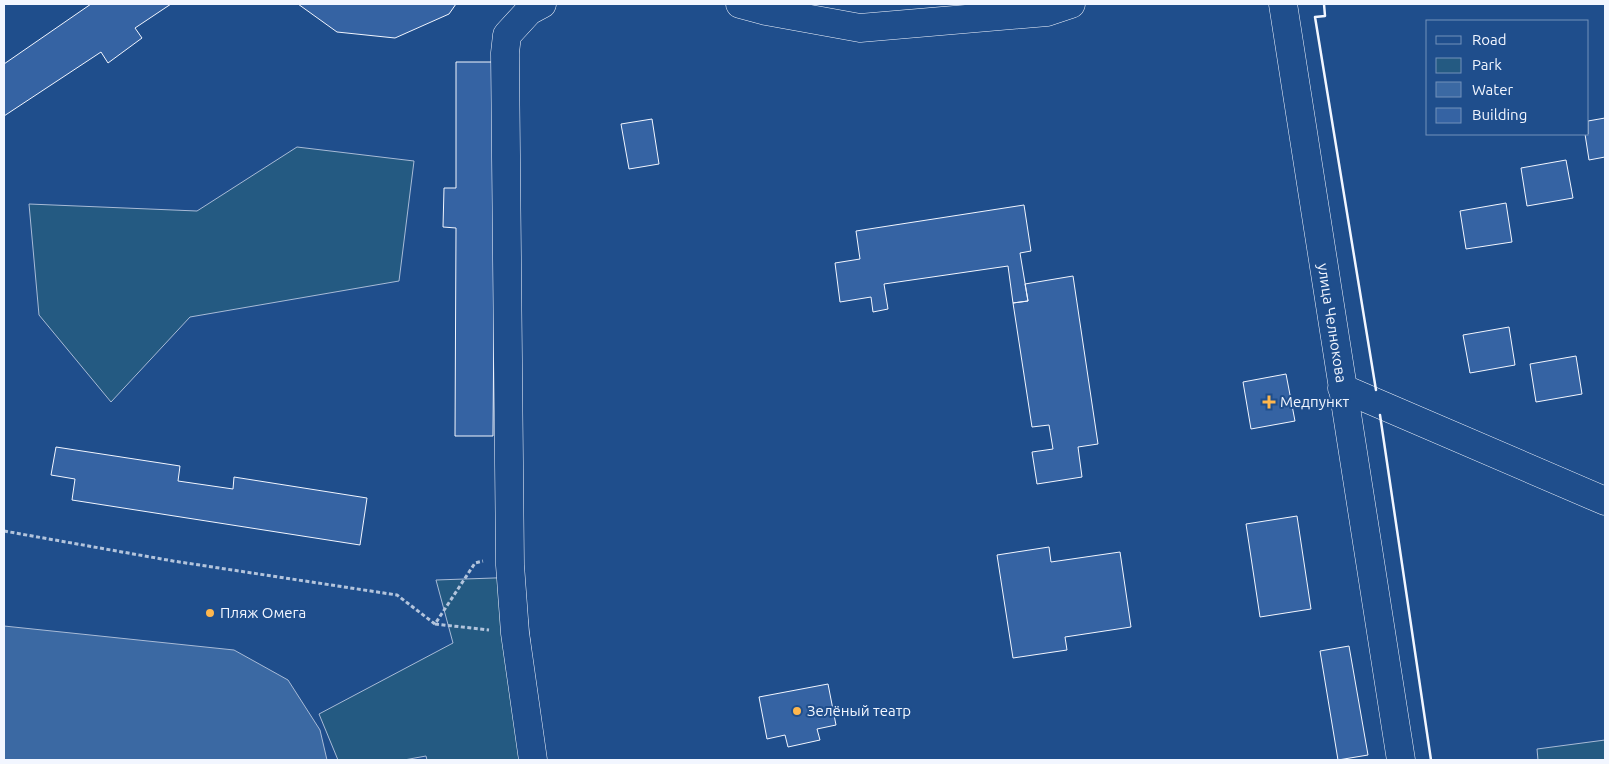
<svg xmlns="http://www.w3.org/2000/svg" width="1609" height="764" font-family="Ubuntu,sans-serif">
  <rect width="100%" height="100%" fill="#1f4e8c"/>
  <!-- green -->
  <path fill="#245a82" stroke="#a8bbd7" d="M297,147L414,161L399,281L190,317L111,402L39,315L29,204L197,211Z
    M523,577L543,760H427L426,756L404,760H338L319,714L453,643L436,580Z
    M1605,740V760H1538L1537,749Z"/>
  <!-- water -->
  <path fill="#3b69a3" stroke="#a8bbd7" d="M4,626L234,650L288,680L320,730L327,760H4Z"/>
  <!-- building -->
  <path fill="#3563a3" stroke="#f2f6ff" d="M91,4H171L135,28L142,38L108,63L101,52L4,116V64Z
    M298,4H456L449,14L395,38L337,32Z
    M456,62H496L493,436H455L456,228L443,227L444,188H456Z
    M1605,118V157L1589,160L1585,134H1588V121Z
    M652,119L659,164L629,169L621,124Z
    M1566,160L1573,198L1527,206L1521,168Z
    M1506,203L1512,242L1466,249L1460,211Z
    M1024,205L1031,251L1020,253L1028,301L1013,303L1008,266L884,284L888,309L873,312L871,297L840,302L835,263L860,259L856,231Z
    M1073,276L1098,444L1078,447L1082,477L1037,484L1032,452L1053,449L1049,425L1032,427L1013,303L1028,301L1025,284Z
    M1509,327L1515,365L1470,373L1463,335Z
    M1576,356L1582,394L1536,402L1530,364Z
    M1286,374L1295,421L1251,429L1243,382Z
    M56,447L180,466L178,481L233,489L234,477L367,498L360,545L72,500L75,479L51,475Z
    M1297,516L1311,609L1260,617L1246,524Z
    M1049,547L1051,562L1120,552L1131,627L1065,637L1067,650L1013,658L997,555Z
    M1349,646L1368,755L1338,760L1320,651Z
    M828,684L836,725L817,729L820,740L788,747L785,735L767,739L759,697Z"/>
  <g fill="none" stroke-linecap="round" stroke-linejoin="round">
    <!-- minor casing -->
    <g stroke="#f2f6ff" stroke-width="29">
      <path id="minor" d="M740,4L766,11L860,28L1047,12L1071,4
        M1283,4L1401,760
        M1342,388L1605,501
        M533,760L515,633L510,565L505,53L507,35L529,11L542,4"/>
    </g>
    <!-- path -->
    <path stroke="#b3c4dc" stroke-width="3" stroke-dasharray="4 2.5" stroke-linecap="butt" d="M4,531L173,561L397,595L435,624L475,563L483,561
      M435,624L489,630"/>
    <!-- minor -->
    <use href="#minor" stroke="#1f4e8c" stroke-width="28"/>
    <!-- wall -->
    <path stroke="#f2f6ff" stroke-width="2.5" d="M1324,4L1325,16L1315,17L1376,390
      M1380,415L1431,760"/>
  </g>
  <!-- markers -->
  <g fill="#ffb74d" stroke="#1f4e8c" stroke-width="2">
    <path d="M1266.5 394.5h5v5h5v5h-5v5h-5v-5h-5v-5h5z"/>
    <circle cx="210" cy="613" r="5"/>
    <circle cx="797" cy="711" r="5"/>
  </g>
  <g text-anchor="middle" stroke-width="4" stroke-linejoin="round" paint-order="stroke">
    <!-- street labels -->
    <g font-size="15" fill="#f2f6ff" stroke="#1f4e8c">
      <text transform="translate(1332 323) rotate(81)" y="5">улица Челнокова</text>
    </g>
    <!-- poi labels -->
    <g font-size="15" fill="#f2f6ff" stroke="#1f4e8c" text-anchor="start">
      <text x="1280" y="407">Медпункт</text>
      <text x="220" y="618">Пляж Омега</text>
      <text x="807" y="716">Зелёный театр</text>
    </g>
  </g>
  <!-- border -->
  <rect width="1609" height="764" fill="none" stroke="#f2f6ff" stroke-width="10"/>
  <!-- legend -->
  <rect x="1426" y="20" width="162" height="115" fill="#1f4e8c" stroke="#7391ba"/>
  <rect x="1436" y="36" width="25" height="8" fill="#1f4e8c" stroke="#7391ba"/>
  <text x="1472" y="45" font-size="15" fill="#f2f6ff">Road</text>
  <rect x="1436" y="58" width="25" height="15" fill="#245a82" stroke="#7391ba"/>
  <text x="1472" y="70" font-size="15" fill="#f2f6ff">Park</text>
  <rect x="1436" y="82" width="25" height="15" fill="#3b69a3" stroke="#7391ba"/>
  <text x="1472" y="95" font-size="15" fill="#f2f6ff">Water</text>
  <rect x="1436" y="108" width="25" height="15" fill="#3563a3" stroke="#7391ba"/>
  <text x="1472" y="120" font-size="15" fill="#f2f6ff">Building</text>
</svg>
